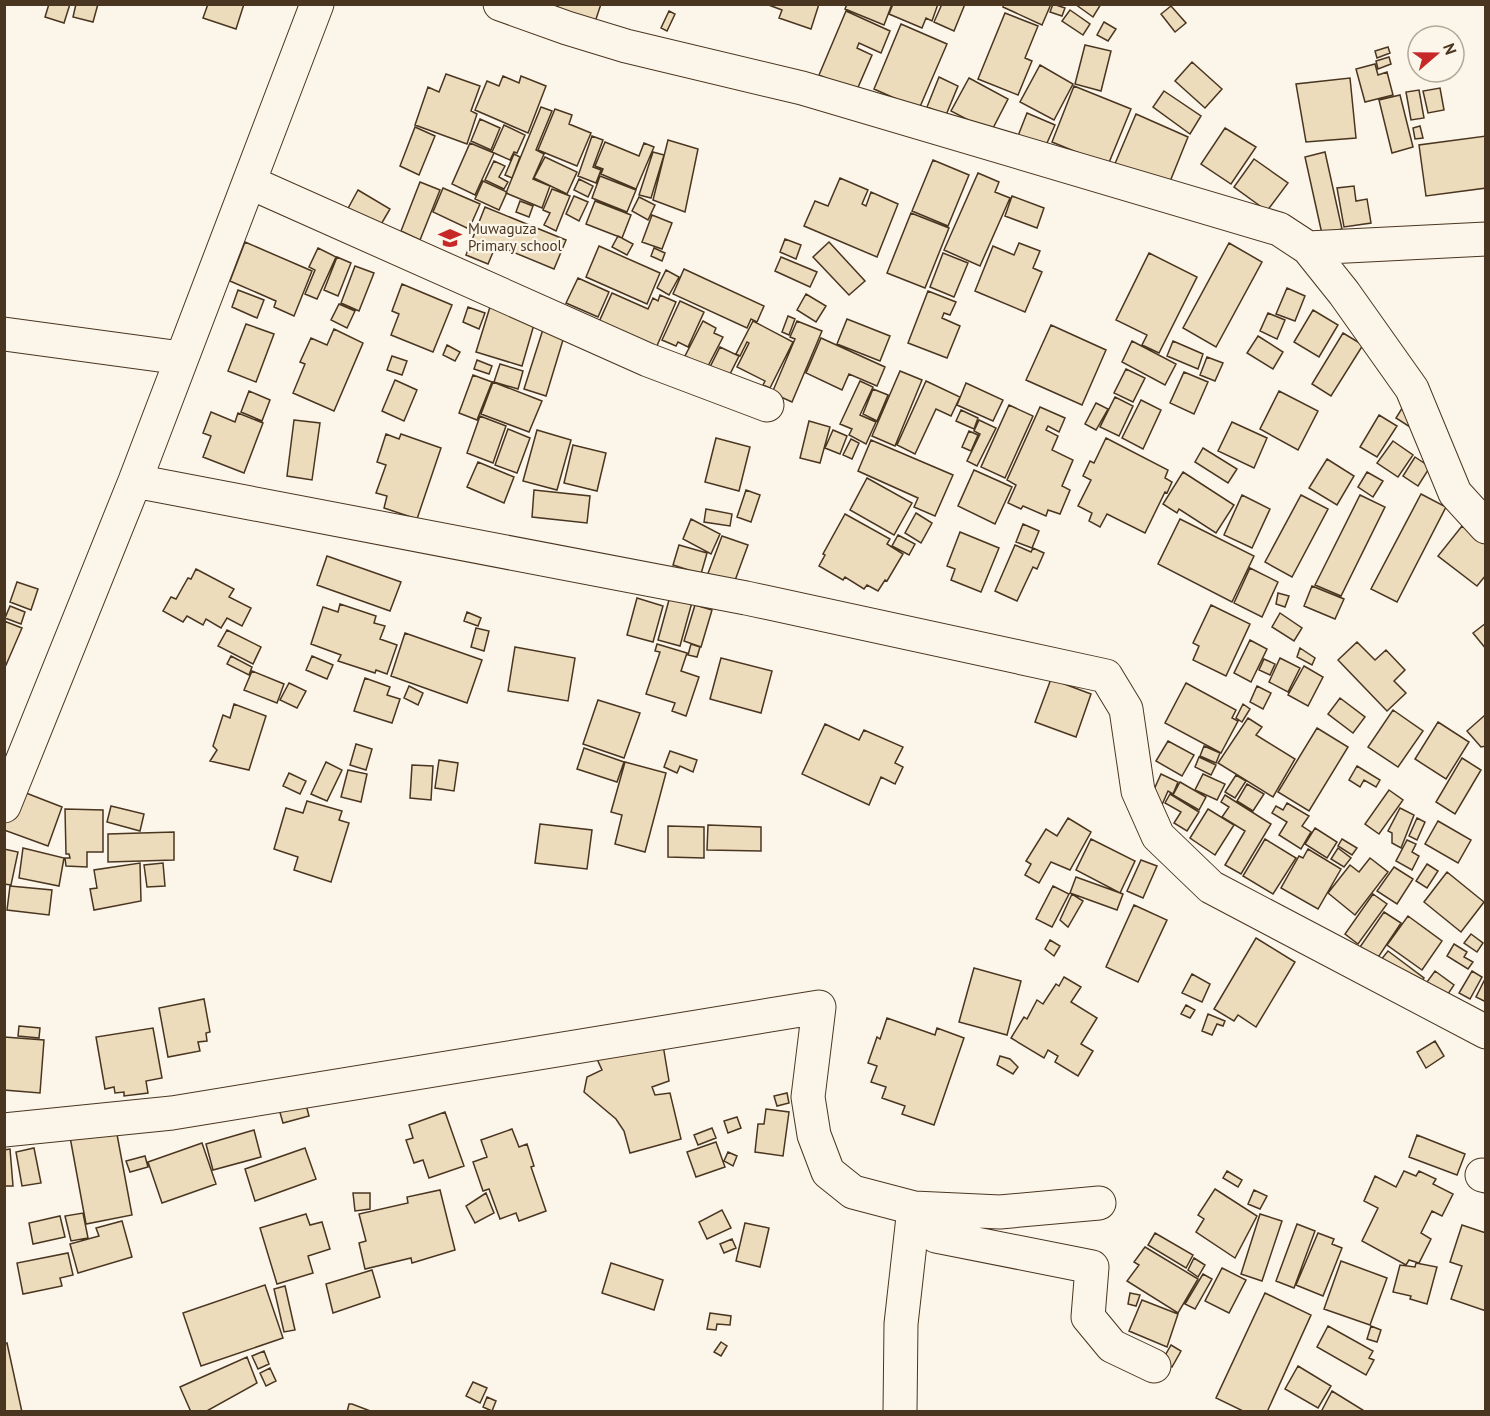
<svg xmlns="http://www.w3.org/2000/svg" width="1490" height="1416" font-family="'PT Sans',sans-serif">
  <rect width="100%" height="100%" fill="#fbf6e9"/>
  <!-- building -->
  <path fill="#ecdcbc" stroke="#4a3520" stroke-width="1.5" d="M49,4H70L64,23L45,17Z
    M76,4H98L93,22L73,17Z
    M208,4H244L236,29L203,18Z
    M559,4H601L594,25L556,11Z
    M766,4H819L811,29L779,18L782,10Z
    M847,4H892L884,25L845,9Z
    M893,4H938L932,21L926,18L922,28L889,14Z
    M942,4H965L954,31L934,22Z
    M1004,4H1051L1042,25L1003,7Z
    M1053,4L1065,8L1062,16L1050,12Z
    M1075,4H1101L1093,17Z
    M1171,6L1186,23L1175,32L1161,14Z
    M1070,10L1090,24L1083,35L1062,21Z
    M669,11L675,14L667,31L661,28Z
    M846,11L890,31L881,53L859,43L857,48L872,55L856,92L819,75Z
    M1005,13L1038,26L1025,58L1032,61L1018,95L978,79Z
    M1104,22L1116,29L1108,41L1097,35Z
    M901,24L947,44L919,109L874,89Z
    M1085,45L1111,51L1101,91L1075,84Z
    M1388,47L1390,53L1377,58L1375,51Z
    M1389,57L1391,64L1378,69L1376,61Z
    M1192,62L1222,89L1205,108L1175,81Z
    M1375,64L1378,75L1387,72L1393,95L1365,102L1356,69Z
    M1040,65L1073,84L1054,120L1020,102Z
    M446,74L480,86L471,111L477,114L467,144L415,125L428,87L439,92Z
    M503,76L519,83L521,76L546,86L528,133L475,110L487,81L499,86Z
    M939,77L958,86L946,115L927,107Z
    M969,78L1008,99L991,132L951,111Z
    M1350,78L1356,138L1306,142L1296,84Z
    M1074,86L1131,109L1108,165L1052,142Z
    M1440,88L1444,110L1428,113L1423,91Z
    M1419,90L1424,118L1411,120L1406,92Z
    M1164,91L1201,116L1190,134L1153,107Z
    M1400,95L1413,147L1392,153L1379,100Z
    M541,107L552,111L536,150L544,154L533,179L550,186L542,208L506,193Z
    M555,109L572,115L569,124L591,133L577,166L538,150Z
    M1027,113L1055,125L1043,152L1016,141Z
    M1136,114L1188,137L1167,189L1114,166Z
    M480,119L500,128L491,150L471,141Z
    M504,125L525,135L517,153L514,152L510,160L492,152Z
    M1420,126L1423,138L1415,139L1413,128Z
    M415,127L435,136L419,175L400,166Z
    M1225,128L1256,147L1231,184L1201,164Z
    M592,136L603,140L593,167L601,170L596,183L578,176Z
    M1486,136V188L1426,196L1419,145Z
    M668,140L698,149L685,212L653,200Z
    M605,142L639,156L644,143L654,147L636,189L601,174L603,169L595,166Z
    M470,143L494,153L475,195L452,184Z
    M653,152L664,155L651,198L639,195Z
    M1325,152L1342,229L1322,234L1305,157Z
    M514,154L520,157L512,178L505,175Z
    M545,157L577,172L567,194L534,178Z
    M1254,159L1288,183L1267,211L1234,187Z
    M933,160L969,175L948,226L912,211Z
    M494,161L505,166L499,177L508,182L504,189L485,180Z
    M978,173L999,182L995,192L1010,198L980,266L944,250Z
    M600,176L636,190L627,212L592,198Z
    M840,178L868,190L862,204L866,206L871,192L898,204L877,257L804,226L815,201L828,206Z
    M579,179L593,186L588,197L574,190Z
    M483,181L507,192L499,210L475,199Z
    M420,182L440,190L420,240L401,231Z
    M1354,186L1356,201L1367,199L1371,223L1344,227L1337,188Z
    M443,188L480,204L469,229L433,212Z
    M552,189L570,196L556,231L544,225L550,213L543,210Z
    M358,190L390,209L376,233L345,214Z
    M574,196L588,202L579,221L566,214Z
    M1012,196L1044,208L1037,228L1005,216Z
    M639,197L655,205L648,220L632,211Z
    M520,201L533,206L529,217L516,212Z
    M595,201L631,215L622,238L586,224Z
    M485,207L566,240L554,269L496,245L488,264L466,255Z
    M911,213L949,228L925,288L887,273Z
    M652,215L672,223L662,249L642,242Z
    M618,236L633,244L627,255L612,247Z
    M785,239L801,245L796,259L780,252Z
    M245,242L312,271L294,316L274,307L276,301L230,281Z
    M829,242L865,281L849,295L813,257Z
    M1019,243L1040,251L1033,268L1042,272L1025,312L975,291L993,246L1014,255Z
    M1229,243L1262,262L1216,347L1183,328Z
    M599,246L660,273L647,304L586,277Z
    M318,248L336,257L317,299L305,294L315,270L309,267Z
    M654,248L665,253L662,261L651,256Z
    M943,253L968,263L954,297L930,287Z
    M1149,253L1197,277L1159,353L1142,345L1147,335L1116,320Z
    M337,257L351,263L338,296L324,290Z
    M781,257L817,272L810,287L775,271Z
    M355,266L374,273L359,311L341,303Z
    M684,269L764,306L757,322L751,319L747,328L673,294Z
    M666,270L679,277L669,295L657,288Z
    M578,278L609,292L598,317L566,303Z
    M402,284L452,305L433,352L391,335L399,314L392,311Z
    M1287,288L1305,296L1295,321L1276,314Z
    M238,290L264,300L257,318L232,307Z
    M928,291L956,302L950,315L944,313L942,318L960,326L947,358L908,343Z
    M612,293L648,309L653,298L658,301L660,295L676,302L656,348L599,322Z
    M806,294L826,306L816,322L797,310Z
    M680,301L704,312L688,347L678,342L676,346L662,340Z
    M339,304L355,311L347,328L331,320Z
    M468,307L485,313L479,329L463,322Z
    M490,307L535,321L522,366L476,352Z
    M1313,310L1338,325L1319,357L1294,342Z
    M1268,313L1285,320L1277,339L1260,331Z
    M788,316L795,319L789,335L782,332Z
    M847,319L890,336L880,361L837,344Z
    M703,321L716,328L714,333L723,337L707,368L685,356Z
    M753,321L793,342L770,388L763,385L765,381L737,367L749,343L747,342L740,356L736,354Z
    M797,321L822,331L792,402L772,393L795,339L790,337Z
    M545,323L566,330L546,396L524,389Z
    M246,324L274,334L256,382L228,371Z
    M1051,325L1106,350L1082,405L1026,380Z
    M334,329L363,343L334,411L293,393L305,364L300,362L311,338L327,345Z
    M1343,333L1363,345L1331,396L1312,384Z
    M1258,336L1283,352L1273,369L1247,353Z
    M821,338L885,367L877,386L849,374L842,390L806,373Z
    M1132,341L1176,364L1165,385L1122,362Z
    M1173,341L1203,354L1198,369L1167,356Z
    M447,345L460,352L455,361L443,355Z
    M720,347L739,356L728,378L709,369Z
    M392,356L407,361L402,375L387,370Z
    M1207,357L1223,363L1215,381L1200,375Z
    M477,360L492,366L489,374L474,369Z
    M500,364L523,371L518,389L494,382Z
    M1126,369L1145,378L1133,402L1114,393Z
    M900,371L922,380L895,446L872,436Z
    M1184,372L1208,382L1194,414L1170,403Z
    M473,375L492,382L477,420L459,413Z
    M395,380L417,390L404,421L382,411Z
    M860,381L873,387L860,415L876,422L866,444L849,435L852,429L840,424Z
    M926,381L960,397L951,416L936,409L915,454L897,445Z
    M493,382L542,401L529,432L481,414Z
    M966,383L1003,400L993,421L957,405Z
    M873,389L888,395L877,421L863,414Z
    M249,391L270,400L262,421L241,412Z
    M1279,391L1318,411L1298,450L1260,429Z
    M1115,397L1133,406L1119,436L1100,427Z
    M1141,400L1161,410L1143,449L1122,438Z
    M1096,403L1108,409L1096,430L1085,424Z
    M1009,405L1033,416L1005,478L981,467Z
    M1404,405L1410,427L1396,418Z
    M1040,407L1065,418L1059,432L1048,426L1046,430L1058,436L1052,450L1073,460L1062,486L1070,490L1060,514L1048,510L1046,516L1023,506L1021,509L1008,503L1016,485L1007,480Z
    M961,410L978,418L974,429L956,421Z
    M211,412L235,422L238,413L263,423L244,473L203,457L211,436L203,433Z
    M1379,415L1397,426L1377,457L1360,447Z
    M480,416L506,426L493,463L467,453Z
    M294,420L320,423L312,480L287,476Z
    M979,420L996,428L977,466L967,461L980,434L974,431Z
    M809,421L830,427L820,463L800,458Z
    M1232,422L1267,438L1254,468L1218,451Z
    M508,429L530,438L517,473L495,465Z
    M537,430L571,440L557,490L523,481Z
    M833,430L847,436L840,454L825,448Z
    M969,431L978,435L971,451L962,447Z
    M386,434L399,439L401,434L441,448L417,519L384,508L387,496L376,493L386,465L377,462Z
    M716,438L750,447L739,491L705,482Z
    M1106,438L1168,470L1165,478L1172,482L1167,493L1165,492L1145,533L1107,514L1100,527L1089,521L1092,513L1078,506L1091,480L1083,476L1090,461L1094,463Z
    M851,439L859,443L852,459L843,455Z
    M871,440L953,475L935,516L914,507L918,498L858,471Z
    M1393,441L1413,455L1398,477L1377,463Z
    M573,445L606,453L597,491L564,483Z
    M1203,448L1237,469L1228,483L1195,462Z
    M1415,457L1430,467L1418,486L1403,476Z
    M1327,459L1354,476L1337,505L1309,488Z
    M478,462L514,477L504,503L467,487Z
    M974,470L1012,487L995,524L958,506Z
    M1183,472L1234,505L1216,533L1179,509L1177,513L1163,504Z
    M1367,472L1383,481L1373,497L1358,487Z
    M867,478L912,503L894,535L850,510Z
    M534,490L590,496L587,523L532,517Z
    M746,490L760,495L751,522L737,517Z
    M1421,494L1446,507L1397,602L1371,589Z
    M1242,495L1270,509L1252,548L1224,535Z
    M1301,495L1328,509L1292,577L1265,562Z
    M1360,495L1385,507L1341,596L1315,585Z
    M706,509L732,514L730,526L704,522Z
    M916,513L932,523L921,543L905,533Z
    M845,514L890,539L887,544L903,554L887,581L885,580L878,591L867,585L864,589L845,577L843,580L819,566L825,555L823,554Z
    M691,519L720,534L711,554L683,539Z
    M1180,519L1254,556L1232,602L1158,564Z
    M1023,524L1039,531L1032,548L1016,542Z
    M1462,526L1486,545V575L1477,586L1438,556Z
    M960,532L999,548L981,592L951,580L955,569L947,566Z
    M898,535L915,544L909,555L892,546Z
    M722,536L748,545L733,586L707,576Z
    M679,545L707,553L701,574L673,565Z
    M1015,545L1031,552L1033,548L1044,553L1037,569L1033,567L1017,601L995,591Z
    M327,556L401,582L390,611L317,585Z
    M1250,568L1278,582L1262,617L1234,603Z
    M196,569L234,589L229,597L251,608L242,626L227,618L221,628L206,619L203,625L187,616L183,622L163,611L171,597L176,599L188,578L191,579Z
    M17,582L38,589L31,610L10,602Z
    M1312,586L1344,599L1335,619L1304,606Z
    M672,589L694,595L680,646L658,640Z
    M1278,593L1289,596L1285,607L1276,604Z
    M637,598L663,606L653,642L627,635Z
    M340,604L376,616L374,623L385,626L380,639L397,645L387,674L376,670L375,673L338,661L341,655L311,644L323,607L338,612Z
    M695,605L712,610L701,647L684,641Z
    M1211,605L1250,624L1226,676L1193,660L1199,646L1193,643Z
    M10,606L25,612L21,624L5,618Z
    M467,612L481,618L478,626L464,621Z
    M1280,613L1302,628L1294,641L1272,627Z
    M4,621L22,628L6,665L4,664Z
    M1486,623V649L1473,633Z
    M476,628L489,631L484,651L471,647Z
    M227,630L261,647L253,664L218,646Z
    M405,633L482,660L467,703L391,676Z
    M1250,640L1267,649L1251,682L1234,673Z
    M1357,642L1375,660L1386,650L1405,670L1394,681L1406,693L1387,711L1338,660Z
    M657,644L687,653L681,671L699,677L686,716L672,711L675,703L646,694L660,652L655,651Z
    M691,644L700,647L697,657L688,655Z
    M515,647L575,658L568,701L508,691Z
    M1300,648L1315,658L1312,665L1297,657Z
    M231,656L252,667L249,675L227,664Z
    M312,656L333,665L327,679L306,670Z
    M721,658L772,671L761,713L710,699Z
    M1280,658L1300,668L1288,692L1269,682Z
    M1264,659L1275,664L1270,675L1259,670Z
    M1304,666L1323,677L1308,706L1288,695Z
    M252,671L284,684L277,703L244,690Z
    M365,678L390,687L387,695L400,699L392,723L354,711Z
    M1051,679L1091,694L1076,737L1035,722Z
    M289,683L306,691L297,708L280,700Z
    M1186,683L1236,710L1232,718L1238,721L1221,753L1165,723Z
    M409,686L423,693L418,705L404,698Z
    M1257,686L1271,693L1263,709L1250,702Z
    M1340,698L1365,717L1353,733L1328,714Z
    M598,700L640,713L624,758L583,744Z
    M234,704L266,716L249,770L210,761L217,750L213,746L223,715L230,718Z
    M1243,704L1250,709L1242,722L1236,718Z
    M1393,710L1423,731L1398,767L1368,747Z
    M1485,715L1486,746L1481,747L1467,731Z
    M1248,718L1262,727L1256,735L1295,759L1273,797L1218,763Z
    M1438,722L1469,742L1446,779L1415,759Z
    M825,724L859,740L864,730L903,747L895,763L903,767L895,784L881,777L869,805L802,774Z
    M1317,728L1348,747L1309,811L1278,792Z
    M1168,741L1194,755L1182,776L1156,761Z
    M356,744L372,749L366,770L350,765Z
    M1204,746L1220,753L1216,763L1200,756Z
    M584,748L624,762L617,782L577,769Z
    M670,751L697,760L693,772L680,766L677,773L664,767Z
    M1199,757L1216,765L1211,775L1195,767Z
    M1462,758L1481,770L1455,814L1436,802Z
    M439,760L458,763L454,791L435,788Z
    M326,762L342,770L327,801L311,794Z
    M625,762L666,773L645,852L615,844L622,815L611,812Z
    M412,765L433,766L431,800L410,798Z
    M1357,766L1380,780L1376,787L1364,780L1360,787L1349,780Z
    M348,770L367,774L361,802L341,797Z
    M289,773L306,781L300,794L283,786Z
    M1161,774L1178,782L1173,794L1168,791L1161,807L1152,794Z
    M1203,774L1225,784L1217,800L1195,790Z
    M1236,775L1246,781L1235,798L1225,792Z
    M1180,782L1206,797L1199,810L1173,795Z
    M1247,784L1264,794L1253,811L1237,801Z
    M1389,790L1403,800L1379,834L1365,824Z
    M26,793L62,807L48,846L4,830V824L15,794Z
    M1170,794L1199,812L1187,831L1174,823L1181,812L1165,803Z
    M1225,795L1271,824L1241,874L1225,865L1245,831L1222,817L1229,807L1221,802Z
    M307,801L342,811L339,820L349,823L331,882L294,870L298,857L274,849L286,808L303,813Z
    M1287,803L1309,816L1302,826L1311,832L1301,849L1279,835L1287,822L1272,813L1276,806L1283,810Z
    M111,806L144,814L140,831L107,822Z
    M1400,808L1414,815L1401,848L1392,843V833L1388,831Z
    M65,809L103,810V852H87V867L66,866L65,858H70L69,854H66Z
    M1208,809L1234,825L1215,855L1190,838Z
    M1068,818L1091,832L1070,870L1051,862L1039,883L1025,875L1031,864L1026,861L1046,829L1057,836Z
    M1417,818L1425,822L1417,840L1409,836Z
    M1438,821L1471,840L1458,863L1425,844Z
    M540,824L592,830L587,869L535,863Z
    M708,825L761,827V851L707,850Z
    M668,826L704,827V858L668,857Z
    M1315,828L1337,842L1327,858L1305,844Z
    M174,832V860L108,862V834Z
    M1091,839L1135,861L1120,893L1076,870Z
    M1265,839L1296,858L1273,894L1243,876Z
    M1342,839L1357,848L1352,855L1338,846Z
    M1407,840L1416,844L1412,852L1419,856L1412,870L1396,861Z
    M23,848L64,858L59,886L19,878Z
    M1338,848L1351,858L1344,867L1331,859Z
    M4,849L18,852L11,885L4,884Z
    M1308,849L1341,869L1318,909L1281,888L1299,856L1303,858Z
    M1370,858L1388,872L1355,915L1328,893L1350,865L1359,872Z
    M1141,860L1157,866L1143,898L1127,891Z
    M140,863L141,901L94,910L90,889L97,888L94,870Z
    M163,863L165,886L147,887L144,865Z
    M1427,864L1438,871L1427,888L1416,881Z
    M1394,867L1413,879L1397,904L1377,891Z
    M1447,872L1484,902L1461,932L1424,902Z
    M1076,877L1123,894L1117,910L1070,893Z
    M10,886L52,890L49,915L7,910Z
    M1053,886L1069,894L1052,927L1036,919Z
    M1072,894L1083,901L1068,927L1060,920Z
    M1373,894L1387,904L1358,944L1345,934Z
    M1134,905L1167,920L1138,982L1106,967Z
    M1384,912L1401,923L1377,959L1360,947Z
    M1408,916L1442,941L1422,970L1387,945Z
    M1471,934L1483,943L1477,952L1464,943Z
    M1256,938L1295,962L1256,1027L1238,1015L1234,1021L1214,1009Z
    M1050,940L1060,946L1054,956L1045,949Z
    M1454,944L1467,952L1464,957L1473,962L1468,969L1447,956Z
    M1388,951L1424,978L1417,988L1380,961Z
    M974,968L1021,981L1007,1035L959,1022Z
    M1435,971L1454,985L1446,997L1427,982Z
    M1472,971L1482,977L1470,999L1459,993Z
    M1192,974L1210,984L1202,1002L1182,993Z
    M1064,977L1081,987L1071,1002L1097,1018L1081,1044L1093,1051L1078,1076L1055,1062L1058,1056L1048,1050L1044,1058L1011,1038L1024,1017L1027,1019L1037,1000L1043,1004L1056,984L1059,986Z
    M1484,981L1486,982V1002L1476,997Z
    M204,999L210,1032L206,1033L207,1041L198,1042L200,1051L168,1057L159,1008Z
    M1186,1005L1195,1010L1190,1018L1181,1014Z
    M1208,1014L1225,1021L1223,1026L1217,1024L1212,1035L1202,1031Z
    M887,1018L935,1035L937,1028L964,1038L934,1125L902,1114L905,1106L882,1098L886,1087L871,1082L877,1066L868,1063L877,1037L880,1039Z
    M19,1026L40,1028L39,1038L18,1036Z
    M153,1028L162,1078L146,1081L148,1093L124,1096V1092L115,1093L114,1087L105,1089L96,1037Z
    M4,1037L44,1040L40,1093L4,1090Z
    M1435,1041L1444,1056L1426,1068L1417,1052Z
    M663,1045L669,1081L652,1087L655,1095L670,1093L681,1139L630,1153L624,1131L616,1119L584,1092L587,1077L602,1070L597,1059Z
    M1000,1056L1010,1059L1018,1067L1013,1074L997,1065Z
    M787,1093L789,1103L777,1106L774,1096Z
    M305,1101L309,1116L283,1123L279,1109Z
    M766,1109L789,1112L783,1156L755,1152L758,1124H764Z
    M445,1112L464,1166L429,1178L423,1160L414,1163L406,1140L413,1138L409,1125Z
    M737,1117L741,1128L728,1133L724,1121Z
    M712,1128L716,1138L698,1145L694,1135Z
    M116,1129L132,1215L86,1224L70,1137Z
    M512,1129L519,1147L527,1144L534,1166L531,1167L546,1211L519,1221L516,1213L500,1219L489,1189L483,1191L473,1162L487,1157L481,1140Z
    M254,1130L261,1157L213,1170L206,1144Z
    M1417,1135L1465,1154L1457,1175L1409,1157Z
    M716,1142L725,1167L696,1177L687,1152Z
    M202,1143L216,1184L162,1203L148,1162Z
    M34,1148L41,1183L22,1186L16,1152Z
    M305,1148L316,1179L255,1201L245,1169Z
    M10,1149L13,1186H4V1150Z
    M728,1152L737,1156L733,1166L724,1161Z
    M145,1156L148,1167L130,1172L126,1161Z
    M1227,1171L1242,1180L1238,1187L1223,1178Z
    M1404,1171L1416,1176L1419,1171L1436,1179L1433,1184L1453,1194L1442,1216L1432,1211L1421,1233L1431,1239L1419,1263L1409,1260L1406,1265L1362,1241L1378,1208L1364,1201L1375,1176L1396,1187Z
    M1215,1189L1257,1216L1235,1258L1196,1232L1204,1219L1198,1215Z
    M440,1190L455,1250L412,1263L411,1258L365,1269L359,1243L366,1241L359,1214L408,1203L407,1197Z
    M1254,1190L1267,1196L1260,1209L1248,1204Z
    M353,1193H370V1209L355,1211Z
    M486,1193L494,1213L475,1223L466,1206Z
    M722,1210L731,1228L707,1239L699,1222Z
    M83,1213L88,1238L71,1241L65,1216Z
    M306,1214L310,1225L322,1222L330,1249L308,1256L313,1273L277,1284L260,1228Z
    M1260,1214L1282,1221L1262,1281L1241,1274Z
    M60,1216L65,1237L33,1244L29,1223Z
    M122,1221L132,1257L78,1273L70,1244L99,1236L96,1228Z
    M745,1223L769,1228L760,1267L736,1261Z
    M1297,1224L1315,1231L1294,1288L1276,1281Z
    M1462,1225L1486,1233V1311L1451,1299L1462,1266L1450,1262Z
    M1155,1233L1193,1255L1186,1268L1148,1245Z
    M1318,1233L1334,1239L1332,1244L1342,1248L1323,1296L1296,1285Z
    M732,1239L736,1248L724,1253L720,1244Z
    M1145,1247L1198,1279L1178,1313L1127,1281L1139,1265L1134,1262Z
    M68,1253L73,1275L60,1278L62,1286L23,1294L17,1263Z
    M1194,1258L1205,1265L1198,1277L1188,1270Z
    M1341,1261L1387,1278L1370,1325L1324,1309Z
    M611,1263L663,1280L654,1310L602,1293Z
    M1416,1263L1437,1267L1427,1304L1410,1299L1411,1296L1393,1292L1400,1265L1415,1267Z
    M1222,1268L1246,1280L1229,1313L1205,1301Z
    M372,1270L380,1297L333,1313L326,1284Z
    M1203,1274L1212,1279L1195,1309L1185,1304Z
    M265,1285L283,1338L201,1366L183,1313Z
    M285,1286L295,1330L284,1332L274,1289Z
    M1130,1293L1140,1295L1136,1306L1128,1304Z
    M1265,1293L1311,1315L1267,1412H1245L1216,1398Z
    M1142,1300L1178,1314L1167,1347L1129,1331Z
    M710,1313L731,1316L730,1325L717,1324L716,1330L707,1329Z
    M1328,1326L1373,1351L1369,1358L1374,1360L1366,1375L1317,1347Z
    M1371,1326L1381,1330L1377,1342L1367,1339Z
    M721,1342L727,1346L721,1356L714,1352Z
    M7,1343L22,1412H4V1344Z
    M1171,1345L1181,1351L1172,1367L1162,1361Z
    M264,1351L269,1364L258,1369L252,1356Z
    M247,1357L257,1383L205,1412H191L180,1387Z
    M1298,1366L1331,1386L1318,1408L1285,1389Z
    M270,1368L276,1381L266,1386L260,1373Z
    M473,1382L487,1388L480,1403L466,1396Z
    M1332,1391L1366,1412H1321Z
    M487,1397L496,1401L492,1411L483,1407Z
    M349,1404H352L373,1412H347Z"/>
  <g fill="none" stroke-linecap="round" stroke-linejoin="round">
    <!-- minor casing -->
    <g stroke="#4a3520" stroke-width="35">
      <path id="minor" d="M500,4L567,28L626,46L802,88L1279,229L1308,248L1344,293L1412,389L1455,493L1486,527
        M249,182L648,360L767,405
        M1308,248L1486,239
        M4,334L181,358
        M135,481L746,598L1106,676L1126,709L1138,791L1158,836L1211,887L1486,1032
        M4,806L135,481L317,4
        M4,1130L172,1113L819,1007L808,1097L814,1135L828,1172L853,1192L914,1208L1000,1212L1099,1203
        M1482,1175L1486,1176
        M914,1208L936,1236L1092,1267L1088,1317L1112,1346L1154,1366
        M900,1412L901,1324L914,1208"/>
    </g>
    <!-- minor -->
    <use href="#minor" stroke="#fbf6e9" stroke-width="33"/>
  </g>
  <!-- icons -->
  <defs>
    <g id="school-bare" transform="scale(1.8)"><path d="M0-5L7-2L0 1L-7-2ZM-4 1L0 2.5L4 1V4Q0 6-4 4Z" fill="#c62828" stroke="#fbf6e9" stroke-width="2.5" paint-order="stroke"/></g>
  </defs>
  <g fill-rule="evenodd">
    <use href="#school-bare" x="450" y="238"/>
  </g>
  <g text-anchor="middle" stroke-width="4.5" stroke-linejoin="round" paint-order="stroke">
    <!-- poi labels -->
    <g font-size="15" fill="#4a3520" stroke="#fbf6e9" text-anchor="start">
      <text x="468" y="234">Muwaguza<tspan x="468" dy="17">Primary school</tspan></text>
    </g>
  </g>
  <!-- border -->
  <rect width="1490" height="1416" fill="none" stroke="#4a3520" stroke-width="12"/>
  <!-- north arrow -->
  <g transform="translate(1436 54) rotate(70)"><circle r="28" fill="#fbf6e9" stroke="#b4a999" stroke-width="1.5"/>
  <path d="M0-4.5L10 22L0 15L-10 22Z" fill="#c62828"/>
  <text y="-9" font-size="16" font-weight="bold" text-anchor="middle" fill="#4a3520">N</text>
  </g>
</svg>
